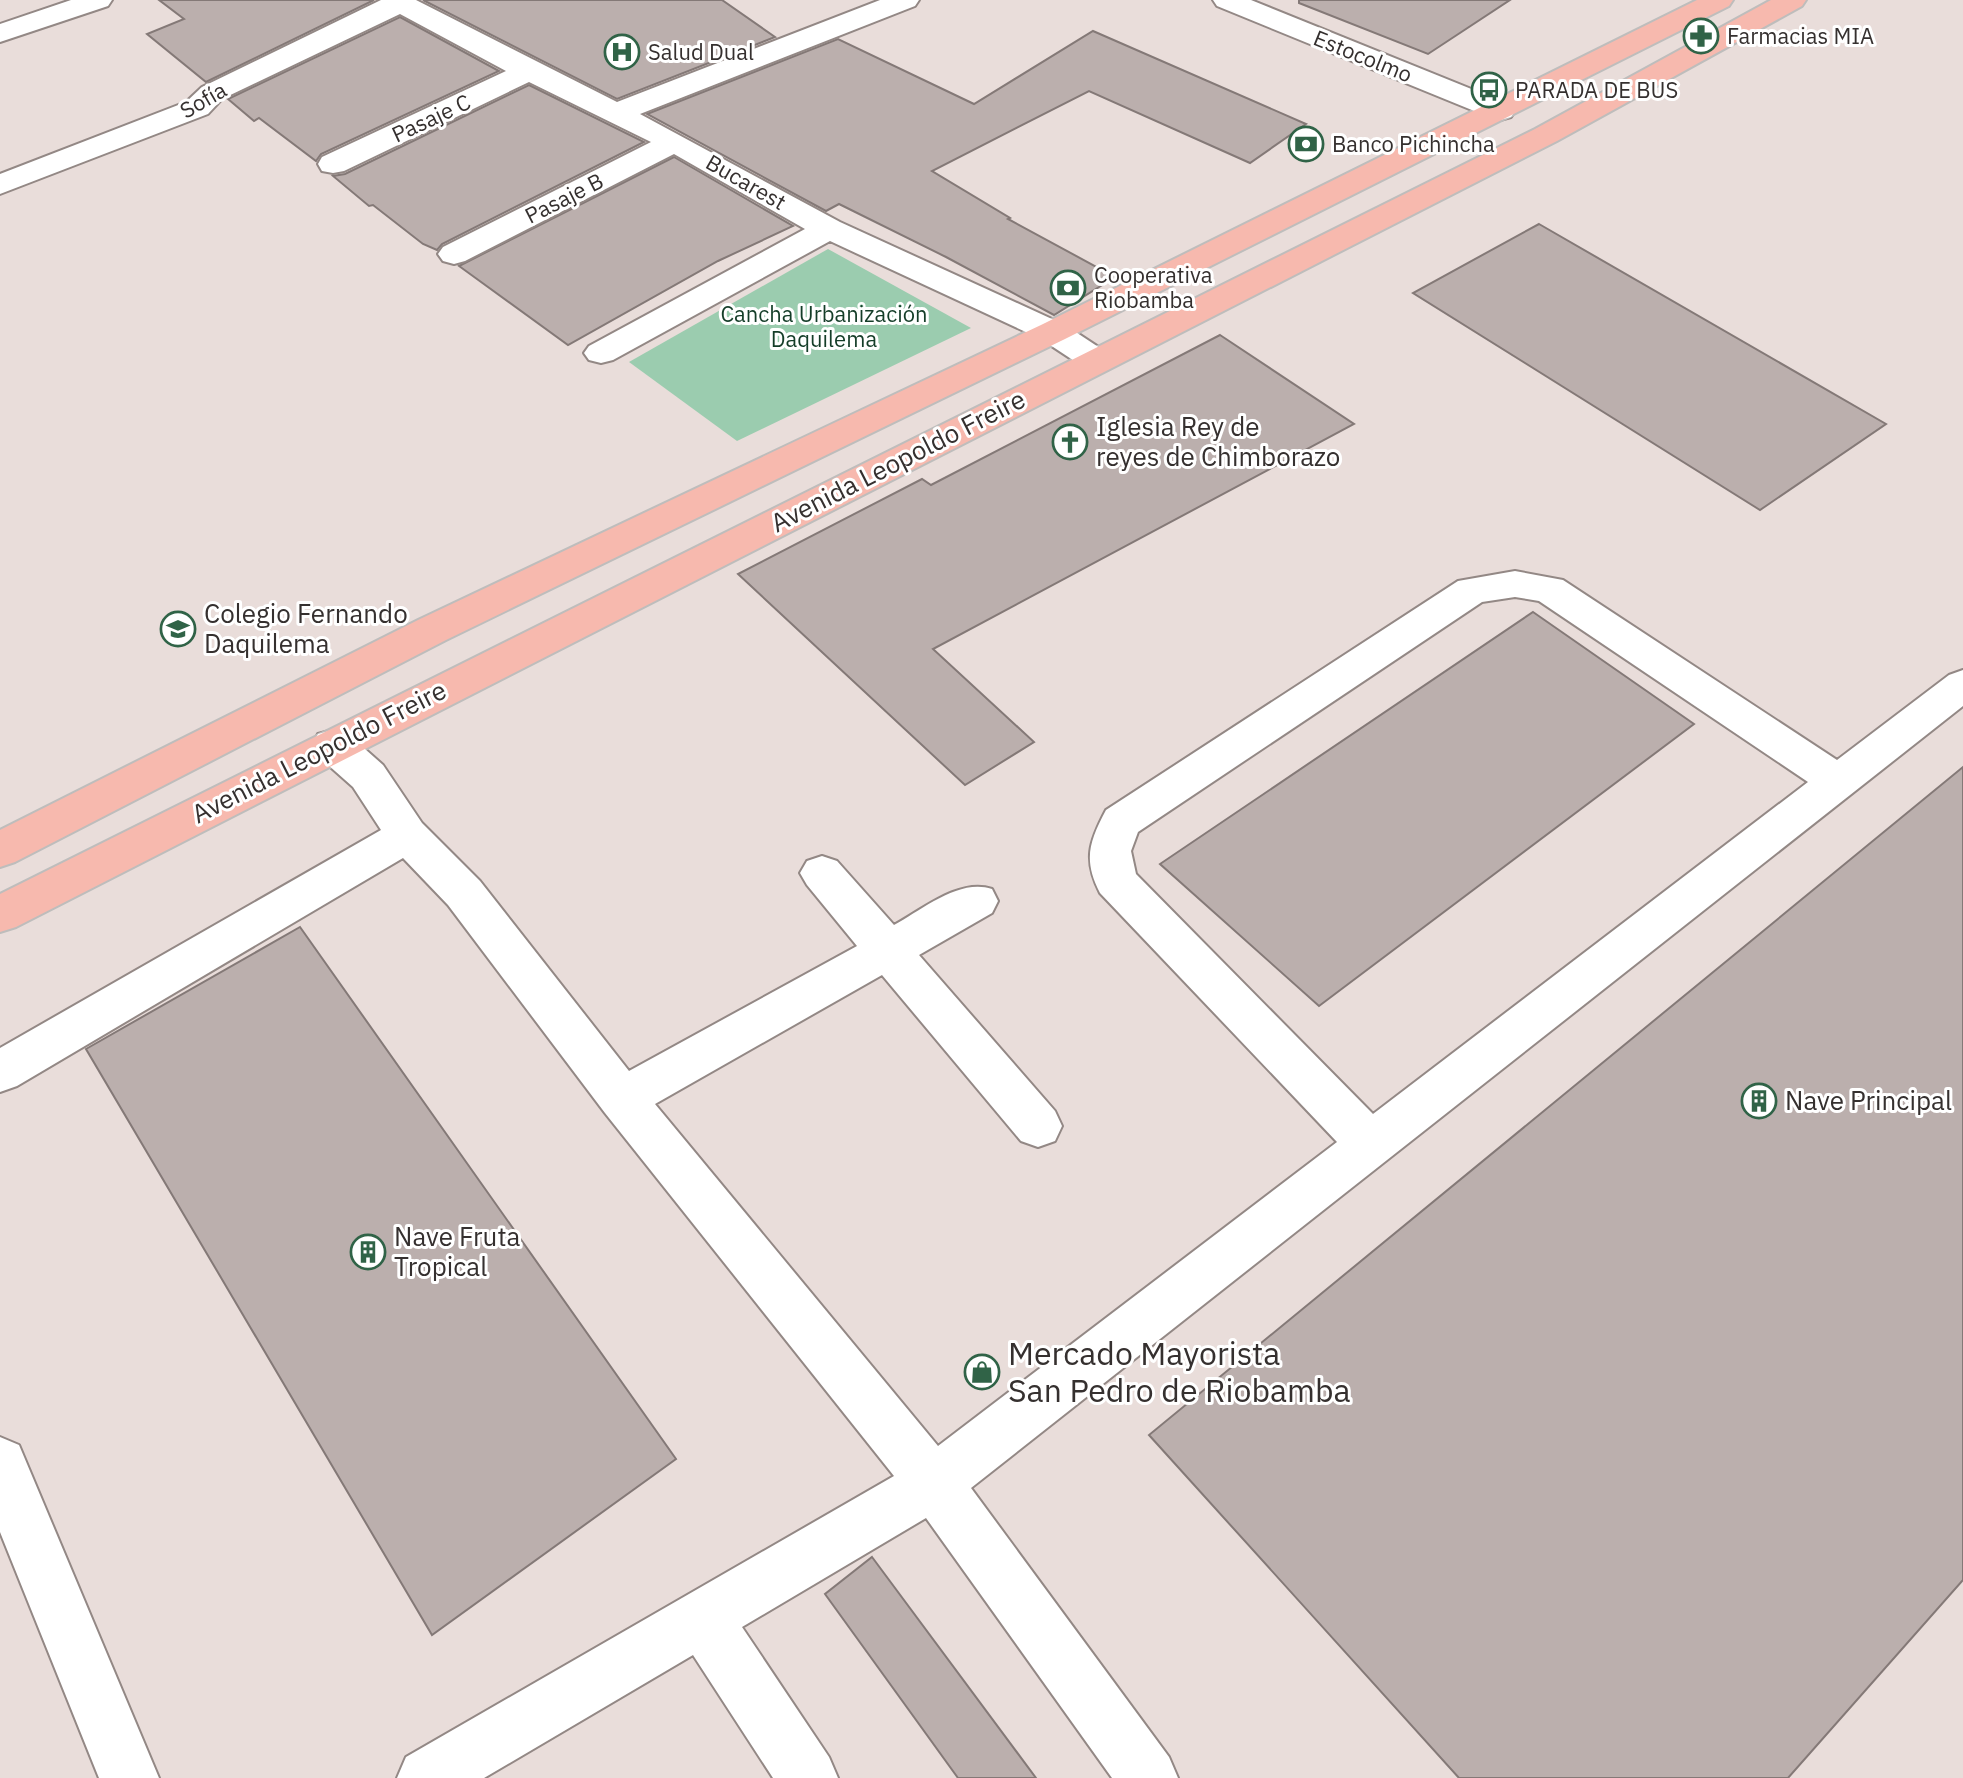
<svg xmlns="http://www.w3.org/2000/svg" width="1963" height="1778" font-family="'IBM Plex Sans',sans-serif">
  <rect width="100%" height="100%" fill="#e9ddda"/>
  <!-- green -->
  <path fill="#9bccaf" d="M828,249L971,328L737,441L629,362Z"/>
  <!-- building -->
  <path fill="#bbafad" stroke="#847977" stroke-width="2" d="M159,0H374L206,82L147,34L184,19Z
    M423,0H722L775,37L617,99Z
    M1299,0H1510L1428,54L1299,3Z
    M400,17L499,71L321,154L316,161L259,118L254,121L228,99Z
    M1093,31L1306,124L1250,163L1089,91L932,171L1010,218L1008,219L1115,277L1054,315L946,257L839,204L826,211L647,114L838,39L974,104Z
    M529,85L644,142L442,244L437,250L423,244L373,205L369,206L333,176L345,174Z
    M674,157L793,226L718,261L568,345L459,266Z
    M1539,224L1886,424L1760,510L1413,293Z
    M1220,335L1354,424L933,649L1034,742L965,785L738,574L922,479L931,485Z
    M1533,612L1694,724L1319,1006L1160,864Z
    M1963,767V1580L1788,1778H1459L1149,1435Z
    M300,927L676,1459L432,1635L86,1049Z
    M872,1557L1036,1778H958L825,1594Z"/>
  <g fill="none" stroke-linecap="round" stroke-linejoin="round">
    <!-- minor casing -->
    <g stroke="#938885" stroke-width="4">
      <path id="minor" d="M71,0H112L108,6L0,42V24Z
        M381,0H416L617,102L880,0H919L915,6L640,114L840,222L1065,325L1109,354L1114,361L1109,368L1097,372L1085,368L1041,339L830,241L613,360L601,363L589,360L584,353L589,346L805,229L674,154L465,261L454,264L443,261L438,254L443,247L651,142L529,82L344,171L333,173L322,171L318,164L322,157L506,71L400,14L222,99L208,114L0,194V174L186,102L202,87Z
        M1213,0H1251L1511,105L1515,111L1511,117L1500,120L1489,117L1217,6Z
        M1515,571L1563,580L1837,760L1949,675L1963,670V706L971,1488L1169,1757L1178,1778H1112L926,1518L742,1627L829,1757L838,1778H773L693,1655L484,1778H397L406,1757L894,1476L605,1113L448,905L403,858L17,1086L0,1092V1048L381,830L353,787L318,756L312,745L318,734L333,730L348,734L383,765L422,823L480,881L629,1071L857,946L807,885L800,873L807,861L822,856L837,861L894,925C922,910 959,878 992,889L998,901L992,913L919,955L1055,1111L1062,1126L1055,1141L1038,1147L1021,1141L882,975L655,1104L938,1446L1337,1142L1100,893C1083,860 1089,842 1106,810L1458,581ZM1515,597L1539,601L1808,782L1373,1114L1136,874L1131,851L1138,832L1482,602Z
        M0,1437L19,1445L159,1778H99L0,1532Z"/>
    </g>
    <!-- major casing -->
    <g stroke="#bebdbc" stroke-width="4">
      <path id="major" d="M1697,0H1733L1729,6L1065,339L446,640L15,862L0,867V830L418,620L1041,325Z
        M1771,0H1806L1802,6L1557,141L16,927L0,932V894L1535,129Z"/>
    </g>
    <!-- minor -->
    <use href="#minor" fill="#fff" fill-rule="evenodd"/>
    <!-- major -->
    <use href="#major" fill="#f7b9ae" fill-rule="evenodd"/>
  </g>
  <!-- icons -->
  <defs>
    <g id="pharmacy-ring" transform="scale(1.8)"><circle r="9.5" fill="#fff" stroke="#306347" stroke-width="1.5"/><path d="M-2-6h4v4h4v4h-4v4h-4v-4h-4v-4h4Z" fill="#306347"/></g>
    <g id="hospital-ring" transform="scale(1.8)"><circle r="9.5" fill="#fff" stroke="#306347" stroke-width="1.5"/><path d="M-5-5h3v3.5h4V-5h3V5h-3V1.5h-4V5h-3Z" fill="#306347"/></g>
    <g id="bus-ring" transform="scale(1.8)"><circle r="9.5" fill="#fff" stroke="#306347" stroke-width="1.5"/><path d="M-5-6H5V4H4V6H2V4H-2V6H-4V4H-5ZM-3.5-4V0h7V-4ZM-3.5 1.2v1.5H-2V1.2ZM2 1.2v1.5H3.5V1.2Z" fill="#306347"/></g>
    <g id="bank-ring" transform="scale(1.8)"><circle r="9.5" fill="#fff" stroke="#306347" stroke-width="1.5"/><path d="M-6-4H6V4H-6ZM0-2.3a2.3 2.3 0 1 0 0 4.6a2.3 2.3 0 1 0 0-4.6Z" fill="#306347"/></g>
    <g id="church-ring" transform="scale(1.8)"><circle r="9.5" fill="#fff" stroke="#306347" stroke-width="1.5"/><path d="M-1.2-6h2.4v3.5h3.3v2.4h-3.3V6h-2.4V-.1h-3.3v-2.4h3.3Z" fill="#306347"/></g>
    <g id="school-ring" transform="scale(1.8)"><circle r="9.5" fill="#fff" stroke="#306347" stroke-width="1.5"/><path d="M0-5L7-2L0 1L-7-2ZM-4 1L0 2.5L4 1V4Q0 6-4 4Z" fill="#306347"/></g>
    <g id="building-ring" transform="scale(1.8)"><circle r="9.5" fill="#fff" stroke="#306347" stroke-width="1.5"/><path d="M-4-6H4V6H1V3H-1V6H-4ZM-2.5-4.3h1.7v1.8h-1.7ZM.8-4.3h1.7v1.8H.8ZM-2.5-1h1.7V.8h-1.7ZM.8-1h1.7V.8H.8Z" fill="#306347"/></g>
    <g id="shop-ring" transform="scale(1.8)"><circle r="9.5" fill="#fff" stroke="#306347" stroke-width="1.5"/><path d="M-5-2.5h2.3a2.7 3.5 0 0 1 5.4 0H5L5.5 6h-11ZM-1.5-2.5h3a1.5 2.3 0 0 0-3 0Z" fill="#306347"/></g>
  </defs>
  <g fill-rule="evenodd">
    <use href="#pharmacy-ring" x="1701" y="36"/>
    <use href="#hospital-ring" x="622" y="52"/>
    <use href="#bus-ring" x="1489" y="90"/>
    <use href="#bank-ring" x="1306" y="144"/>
    <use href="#bank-ring" x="1068" y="288"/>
    <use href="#church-ring" x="1070" y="442"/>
    <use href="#school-ring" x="178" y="629"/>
    <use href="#building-ring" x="1759" y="1101"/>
    <use href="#building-ring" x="368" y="1252"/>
    <use href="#shop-ring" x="982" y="1372"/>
  </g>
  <g text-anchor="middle" stroke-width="6" stroke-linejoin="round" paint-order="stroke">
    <!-- far-poi labels -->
    <g font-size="22" fill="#35302f" stroke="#fff" text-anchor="start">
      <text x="1727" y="44">Farmacias MIA</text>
      <text x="648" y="60">Salud Dual</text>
      <text x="1515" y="98">PARADA DE BUS</text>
      <text x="1332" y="152">Banco Pichincha</text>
      <text x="1094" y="283">Cooperativa<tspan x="1094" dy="25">Riobamba</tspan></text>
    </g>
    <!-- far-street labels -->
    <g font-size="22" fill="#35302f" stroke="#fff">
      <text transform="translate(1363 56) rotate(22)" y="8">Estocolmo</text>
      <text transform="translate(203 100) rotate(-30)" y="8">Sofía</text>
      <text transform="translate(431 118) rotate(-25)" y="8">Pasaje C</text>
      <text transform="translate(746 182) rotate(30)" y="8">Bucarest</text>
      <text transform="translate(564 198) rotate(-27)" y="8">Pasaje B</text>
    </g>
    <!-- far-park labels -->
    <g font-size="22" fill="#143d28" stroke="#fff">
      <text x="824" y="322">Cancha Urbanización<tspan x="824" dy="25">Daquilema</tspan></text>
    </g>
    <!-- poi labels -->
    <g font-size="26" fill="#35302f" stroke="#fff" text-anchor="start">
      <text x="1096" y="436">Iglesia Rey de<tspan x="1096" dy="30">reyes de Chimborazo</tspan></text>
      <text x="204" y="623">Colegio Fernando<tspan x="204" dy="30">Daquilema</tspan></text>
      <text x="1785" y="1110">Nave Principal</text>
      <text x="394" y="1246">Nave Fruta<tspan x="394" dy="30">Tropical</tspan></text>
    </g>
    <!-- street labels -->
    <g font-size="26" fill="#35302f" stroke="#fff">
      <text transform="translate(898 461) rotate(-27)" y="9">Avenida Leopoldo Freire</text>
      <text transform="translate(319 752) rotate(-27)" y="9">Avenida Leopoldo Freire</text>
    </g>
    <!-- near-poi labels -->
    <g font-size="32" fill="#35302f" stroke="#fff" text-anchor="start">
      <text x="1008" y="1365">Mercado Mayorista<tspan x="1008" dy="37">San Pedro de Riobamba</tspan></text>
    </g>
  </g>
</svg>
